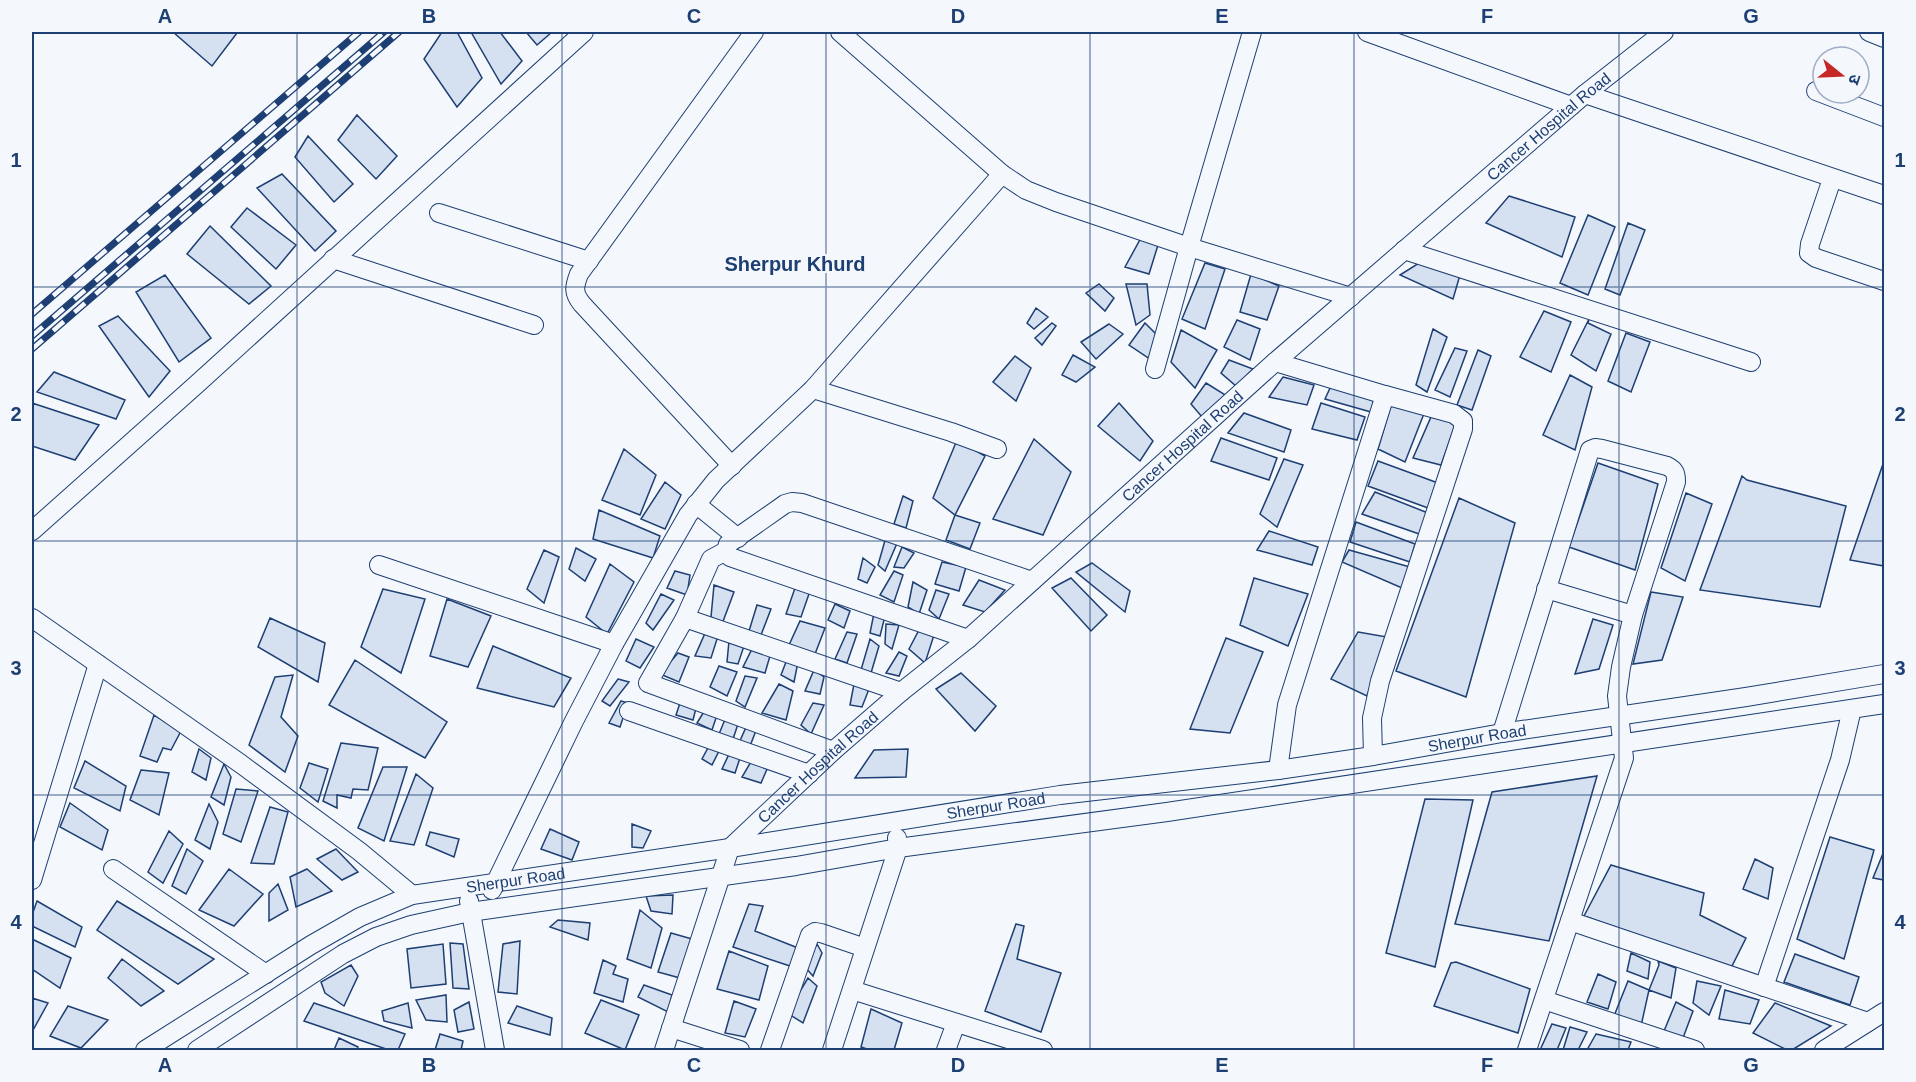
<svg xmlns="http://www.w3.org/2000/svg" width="1916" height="1082" font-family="Arial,'Noto Sans Devanagari',sans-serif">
  <rect width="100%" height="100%" fill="#f4f7fb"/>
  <!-- building -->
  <path fill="#d5e0f0" stroke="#1d3f73" stroke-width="1.5" d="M173,32H235L237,33L212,66Z
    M442,32H457L482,78L457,107L424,59Z
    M471,32H500L522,61L501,84Z
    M526,32H552L537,45Z
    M357,115L397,156L376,179L338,140Z
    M308,136L353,184L334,202L295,157Z
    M282,174L336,231L315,251L257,188Z
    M1509,196L1575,217L1562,257L1486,223Z
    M247,208L296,245L276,269L231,227Z
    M1588,215L1615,227L1588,295L1560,283Z
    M1628,223L1645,230L1620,295L1605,289Z
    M210,226L271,286L249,304L187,254Z
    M1142,236L1158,245L1149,274L1125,267Z
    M1205,263L1225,269L1205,329L1182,319Z
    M1419,263L1460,275L1453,299L1400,275Z
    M1251,274L1279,286L1267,320L1240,312Z
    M165,275L211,338L179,362L136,292Z
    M1099,284L1114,298L1105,311L1086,293Z
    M1126,284H1147L1150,315L1136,325Z
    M1036,308L1048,317L1034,329L1027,323Z
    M1544,311L1571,322L1551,372L1520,357Z
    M118,316L170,371L149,397L99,326Z
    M1589,319L1588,323L1611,334L1596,371L1571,355Z
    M1237,320L1260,329L1250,360L1224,347Z
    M1052,323L1056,326L1042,345L1035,338Z
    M1145,323L1158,336L1150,359L1129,345Z
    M1109,324L1123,334L1096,359L1081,342Z
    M1433,329L1447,337L1427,392L1416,385Z
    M1181,330L1217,350L1195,388L1171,362Z
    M1626,333L1650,342L1631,392L1608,381Z
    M1455,348L1467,351L1450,397L1435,390Z
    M1478,350L1491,356L1472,410L1457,405Z
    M1073,355L1095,367L1076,382L1062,375Z
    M1015,356L1031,368L1016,401L993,382Z
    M1229,360L1253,369L1236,386L1221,373Z
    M54,372L125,400L116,419L37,392Z
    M1570,375L1592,387L1575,450L1543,435Z
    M1283,377L1314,385L1307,405L1269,397Z
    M1206,383L1227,396L1202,417L1191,404Z
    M1331,386L1374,399L1371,412L1325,399Z
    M1392,402L1425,411L1405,462L1378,449Z
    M32,403L99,425L75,460L32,446Z
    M1119,403L1153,441L1140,461L1098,426Z
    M1321,403L1365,417L1357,440L1312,429Z
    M1244,413L1291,430L1284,452L1228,433Z
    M1431,417L1456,423L1441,465L1413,458Z
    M1221,438L1277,458L1269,480L1211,461Z
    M1034,439L1071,472L1043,535L993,519Z
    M957,440L985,456L955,515L933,498Z
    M624,449L656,475L640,515L602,500Z
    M1284,459L1303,465L1277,527L1260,514Z
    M1378,461L1438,483L1428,508L1368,486Z
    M1884,461V566L1850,560Z
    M1598,463L1658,484L1635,570L1569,547Z
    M1742,476L1747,480L1846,506L1820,607L1700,590Z
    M665,482L681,495L665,529L641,519Z
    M1375,492L1428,513L1422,535L1362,514Z
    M1686,493L1712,504L1685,581L1661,568Z
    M903,496L913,501L906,528L894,524Z
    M1459,498L1515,523L1466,697L1396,671Z
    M599,510L660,536L653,558L593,539Z
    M955,515L980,523L970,549L946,540Z
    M1356,522L1415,544L1410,562L1350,542Z
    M1269,531L1318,547L1312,565L1257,550Z
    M886,537L898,541L885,571L878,565Z
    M902,547L914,553L904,568L894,567Z
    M576,548L596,559L585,581L569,569Z
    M544,550L559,557L544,603L527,589Z
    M1349,550L1410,567L1402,588L1342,562Z
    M863,558L875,567L867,583L858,579Z
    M942,562L966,567L959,591L935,584Z
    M1092,563L1130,591L1125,612L1076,572Z
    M610,564L634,582L607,634L586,617Z
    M675,571L690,575L687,595L667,588Z
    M894,571L903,575L894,602L880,595Z
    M1071,578L1107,615L1091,631L1052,588Z
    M1254,578L1308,594L1288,646L1240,625Z
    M979,580L1005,590L985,612L963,605Z
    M913,582L927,590L919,614L908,607Z
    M714,585L734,592L722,624L711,617Z
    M795,588L810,591L801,617L786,614Z
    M383,589L425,599L401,673L361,647Z
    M936,590L949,594L939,619L929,610Z
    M1651,592L1683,597L1662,660L1633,664Z
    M661,594L674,600L653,630L646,623Z
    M447,599L491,616L468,667L430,656Z
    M835,604L850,611L844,628L828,620Z
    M757,605L771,609L761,635L749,631Z
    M874,613L885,616L880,636L870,633Z
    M270,618L325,643L318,682L258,647Z
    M1593,619L1613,625L1599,669L1575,674Z
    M800,621L825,628L815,654L789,645Z
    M886,624L899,625L892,649L885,644Z
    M919,630L934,635L925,663L909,649Z
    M706,631L718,636L711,658L695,656Z
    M847,632L857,634L847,663L835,659Z
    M1358,632L1387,637L1367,696L1331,679Z
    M1226,638L1263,652L1230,733L1190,729Z
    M636,639L654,647L640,668L626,661Z
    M870,639L879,646L871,673L861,670Z
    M729,641L745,643L738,664L727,662Z
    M493,646L571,678L554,707L477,688Z
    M752,649L770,656L765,673L743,667Z
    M899,652L907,656L899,676L886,673Z
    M678,653L689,657L679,682L660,674Z
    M355,660L447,722L425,758L329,705Z
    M786,662H798L794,682L781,675Z
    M719,666L737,672L727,696L710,687Z
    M814,670L824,677L820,694L805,691Z
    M961,673L996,706L975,731L936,689Z
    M293,675L281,717L298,736L285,772L249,745L275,677Z
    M745,676L757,678L745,707L736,701Z
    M618,679L629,682L610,706L602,701Z
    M779,684L793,691L786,720L762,713Z
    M854,684L869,689L862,707L850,705Z
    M681,700L697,704L693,720L676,715Z
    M621,701L628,703L620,727L609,723Z
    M813,703L824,705L811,734L801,725Z
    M705,710L717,715L712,730L697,723Z
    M154,715L181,731L171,750L163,748L157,762L140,756Z
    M726,717L738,724L733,739L719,734Z
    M747,725L757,728L750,746L739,743Z
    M341,743L378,748L368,790L353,789L351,798L337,795V808L323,801Z
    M709,746L719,751L712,765L702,759Z
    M199,749L211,758L206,780L192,772Z
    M908,749L906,777L855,778L874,750Z
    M730,752L741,755L735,773L722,769Z
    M752,760L768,767L761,783L742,777Z
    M85,761L126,786L120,811L74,788Z
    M309,763L328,769L318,802L300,788Z
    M224,764L231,777L224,805L211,797Z
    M383,767H407L384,841L358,828Z
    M141,770L169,773L159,815L130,800Z
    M416,774L433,788L414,845L390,841Z
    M1597,776L1549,941L1455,924L1492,792Z
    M236,789L258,791L241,842L223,834Z
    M1425,799L1473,800L1435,967L1386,953Z
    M70,803L108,830L102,850L60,827Z
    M209,804L218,822L210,849L195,840Z
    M270,807L288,812L274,864L251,863Z
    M632,824L651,831L643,848L632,847Z
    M550,829L579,842L572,860L541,849Z
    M169,831L183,844L163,883L148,872Z
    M430,832L459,839L454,857L426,845Z
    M1830,837L1874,850L1844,959L1797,939Z
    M187,849L203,861L186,894L172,886Z
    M336,849L358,872L342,880L317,859Z
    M1884,851V880L1873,878Z
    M1755,859L1773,868L1768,899L1743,889Z
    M1611,865L1704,893L1700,915L1746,938L1731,968L1584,916Z
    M229,869L263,894L234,926L199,910Z
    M307,869L332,891L296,907L290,877Z
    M278,884L288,910L269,921V893Z
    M673,895L672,914L651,911L646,896Z
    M37,901L82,927L75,947L32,926V915Z
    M117,901L214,959L178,984L97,930Z
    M749,904L763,906L755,931L798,948L790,966L733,947Z
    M640,910L662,928L651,968L627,959Z
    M558,920L590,923L588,940L550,927Z
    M1016,924L1024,926L1017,959L1061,973L1041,1032L985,1011Z
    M671,933L692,939L680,978L658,972Z
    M32,939L71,958L60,988L32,969Z
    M520,941L517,994L498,992L503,944Z
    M450,943L463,944L469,989L453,988Z
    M443,944L446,984L411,988L407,949Z
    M817,944L822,953L813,976L804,966Z
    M729,951L768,966L759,1000L717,989Z
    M1631,953L1650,962L1648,979L1627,971Z
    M1795,954L1859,977L1850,1005L1784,982Z
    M122,959L164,991L141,1006L108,978Z
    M603,960L616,966L613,974L628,979L623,1002L594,993Z
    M1658,961L1676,968L1671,998L1649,990L1659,965Z
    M1456,962L1530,989L1518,1033L1434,1006L1451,963Z
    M351,965L358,976L344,1006L325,993L321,982Z
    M1598,974L1616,982L1608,1009L1587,1002Z
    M808,978L817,986L803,1023L787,1013Z
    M1628,981L1649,990L1641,1026L1614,1016Z
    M1697,981L1721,986L1709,1015L1693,1003Z
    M644,985L672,995L668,1012L638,997Z
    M1725,990L1759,1000L1750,1024L1719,1019Z
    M446,995L447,1022L426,1020L416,1000Z
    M32,998L48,1003L32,1032Z
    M601,1000L639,1015L625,1050L585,1033Z
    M734,1001L756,1009L745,1037L725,1033Z
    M469,1002L474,1029L458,1032L454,1010Z
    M1676,1002L1693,1011L1683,1038L1664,1031Z
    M314,1003L405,1034L398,1050H389L304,1021Z
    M408,1003L412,1028L384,1021L382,1011Z
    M1775,1003L1831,1026L1792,1050H1787L1753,1033Z
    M68,1006L108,1020L81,1048L50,1036Z
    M517,1006L552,1018L550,1035L508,1023Z
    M871,1009L902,1023L894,1050H870L861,1047Z
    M1552,1024L1566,1028L1557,1050H1540Z
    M1570,1027L1587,1032L1578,1050H1563Z
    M440,1034L463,1041L461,1050H435Z
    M1596,1034L1631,1042L1628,1050H1587Z
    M339,1038L358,1047L357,1050H334Z"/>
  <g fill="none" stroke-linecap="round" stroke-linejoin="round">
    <!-- minor casing -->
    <g stroke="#1d3f73" stroke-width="20">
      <g id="minor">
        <path d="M840,32L1002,174"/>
        <path d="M1367,32L1571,106"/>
        <path d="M1869,32L1884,38"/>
        <path d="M1816,91L1884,117"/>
        <path d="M1585,94L1884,195"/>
        <path d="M1832,179L1810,244L1809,253L1816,258L1884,281"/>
        <path d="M439,213L589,261"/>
        <path d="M1404,250L1751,362"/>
        <path d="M333,259L534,325"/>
        <path d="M1275,362L1385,395"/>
        <path d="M1155,369L1189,247L1252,32"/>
        <path d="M813,389L951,432L997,449"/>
        <path d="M732,466L582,304C573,293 574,287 579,274L754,32"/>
        <path d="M696,504L738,538"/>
        <path d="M32,531L197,384L584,32"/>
        <path d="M726,551L711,559L685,618L648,683L833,751"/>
        <path d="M379,565L614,644"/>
        <path d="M1546,589L1633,615"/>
        <path d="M32,618L241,764L359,851L412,895"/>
        <path d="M685,618L901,692"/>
        <path d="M968,639L730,557L726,551L728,544L785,504L792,502L802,503L1032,581"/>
        <path d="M629,711L809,774"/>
        <path d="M1502,733L1590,450L1595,448L1602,449L1667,466C1675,470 1676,473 1676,482L1633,615L1621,667L1617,696L1624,758L1527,1050"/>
        <path d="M1278,770L1287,705L1385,395L1454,414L1463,421V429L1380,681L1372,718L1373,756"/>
        <path d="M113,869L266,974"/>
        <path d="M32,880L98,664"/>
        <path d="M492,890L574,721L614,644L688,515L716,480L813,389L1002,174L1026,190L1056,202L1189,247L1351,297"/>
        <path d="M469,901L495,1050"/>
        <path d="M1570,921L1868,1022"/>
        <path d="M1764,987L1840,760L1852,709"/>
        <path d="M852,990L1043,1050"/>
        <path d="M1544,1000L1695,1050"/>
        <path d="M671,1028L740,1050"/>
        <path id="s1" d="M145,1050L311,945L360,917L412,895L730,848L1060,795L1278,770L1373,756L1502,733L1746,697L1884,674"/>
        <path d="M197,1050L343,954L376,937L411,925L470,912L796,866L898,848L1167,812L1884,704"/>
        <path id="s2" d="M664,1050L730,848L833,751L901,692L968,639L1275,362L1585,94L1664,32"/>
        <path d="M770,1050L810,935L815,932L821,933L865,948"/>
        <path d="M832,1050L898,848L897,838"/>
        <path d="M946,1050L956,1023"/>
        <path d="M1824,1050L1884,1012"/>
      </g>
    </g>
    <!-- minor -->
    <use href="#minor" stroke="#f4f7fb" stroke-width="18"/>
    <!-- rail casing -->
    <g stroke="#1d3f73" stroke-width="7">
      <path id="rail" d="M32,314L359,32
        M32,336L384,32
        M32,349L399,32"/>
    </g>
    <!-- rail -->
    <use href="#rail" stroke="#f4f7fb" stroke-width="4.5" stroke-dasharray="14" stroke-linecap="butt"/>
  </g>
  <!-- grid -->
  <path fill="none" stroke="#1d3f73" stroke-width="1.5" stroke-opacity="0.55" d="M297,32V1050M562,32V1050M826,32V1050M1090,32V1050M1354,32V1050M1619,32V1050M32,287H1884M32,541H1884M32,795H1884"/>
  <g text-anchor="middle" stroke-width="4.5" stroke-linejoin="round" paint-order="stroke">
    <!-- street labels -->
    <g font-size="16" fill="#1d3f73" stroke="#f4f7fb">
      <text dy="6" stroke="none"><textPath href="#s2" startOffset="1304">Cancer Hospital Road</textPath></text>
      <text dy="6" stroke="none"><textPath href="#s2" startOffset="818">Cancer Hospital Road</textPath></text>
      <text dy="6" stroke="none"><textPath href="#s1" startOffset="1386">Sherpur Road</textPath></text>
      <text dy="6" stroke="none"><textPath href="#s2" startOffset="332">Cancer Hospital Road</textPath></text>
      <text dy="6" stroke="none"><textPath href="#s1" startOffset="900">Sherpur Road</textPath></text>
      <text dy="6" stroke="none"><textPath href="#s1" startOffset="414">Sherpur Road</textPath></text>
    </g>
    <!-- quarter labels -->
    <g font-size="20" font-weight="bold" fill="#1d3f73" stroke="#f4f7fb">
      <text x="795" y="271">Sherpur Khurd</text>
    </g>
  </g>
  <!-- border -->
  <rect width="1916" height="1082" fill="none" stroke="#f4f7fb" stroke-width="66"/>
  <!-- north arrow -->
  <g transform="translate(1841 75) rotate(108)"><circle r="28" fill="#f4f7fb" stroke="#9eadc5" stroke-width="1.5"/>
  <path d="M0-4.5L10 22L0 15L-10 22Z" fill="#c62828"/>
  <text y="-9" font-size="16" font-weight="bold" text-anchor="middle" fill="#1d3f73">उ</text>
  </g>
  <rect x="33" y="33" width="1850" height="1016" fill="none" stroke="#1d3f73" stroke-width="2"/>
  <g font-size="20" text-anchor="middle" font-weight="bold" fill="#1d3f73">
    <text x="165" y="23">A</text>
    <text x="429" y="23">B</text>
    <text x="694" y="23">C</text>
    <text x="958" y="23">D</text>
    <text x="1222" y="23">E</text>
    <text x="1487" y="23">F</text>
    <text x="1751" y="23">G</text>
    <text x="16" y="167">1</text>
    <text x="1900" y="167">1</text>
    <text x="16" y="421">2</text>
    <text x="1900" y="421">2</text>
    <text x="16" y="675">3</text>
    <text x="1900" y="675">3</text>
    <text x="16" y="929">4</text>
    <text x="1900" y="929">4</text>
    <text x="165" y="1072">A</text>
    <text x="429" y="1072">B</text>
    <text x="694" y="1072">C</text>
    <text x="958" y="1072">D</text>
    <text x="1222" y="1072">E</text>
    <text x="1487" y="1072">F</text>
    <text x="1751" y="1072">G</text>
  </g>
</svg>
